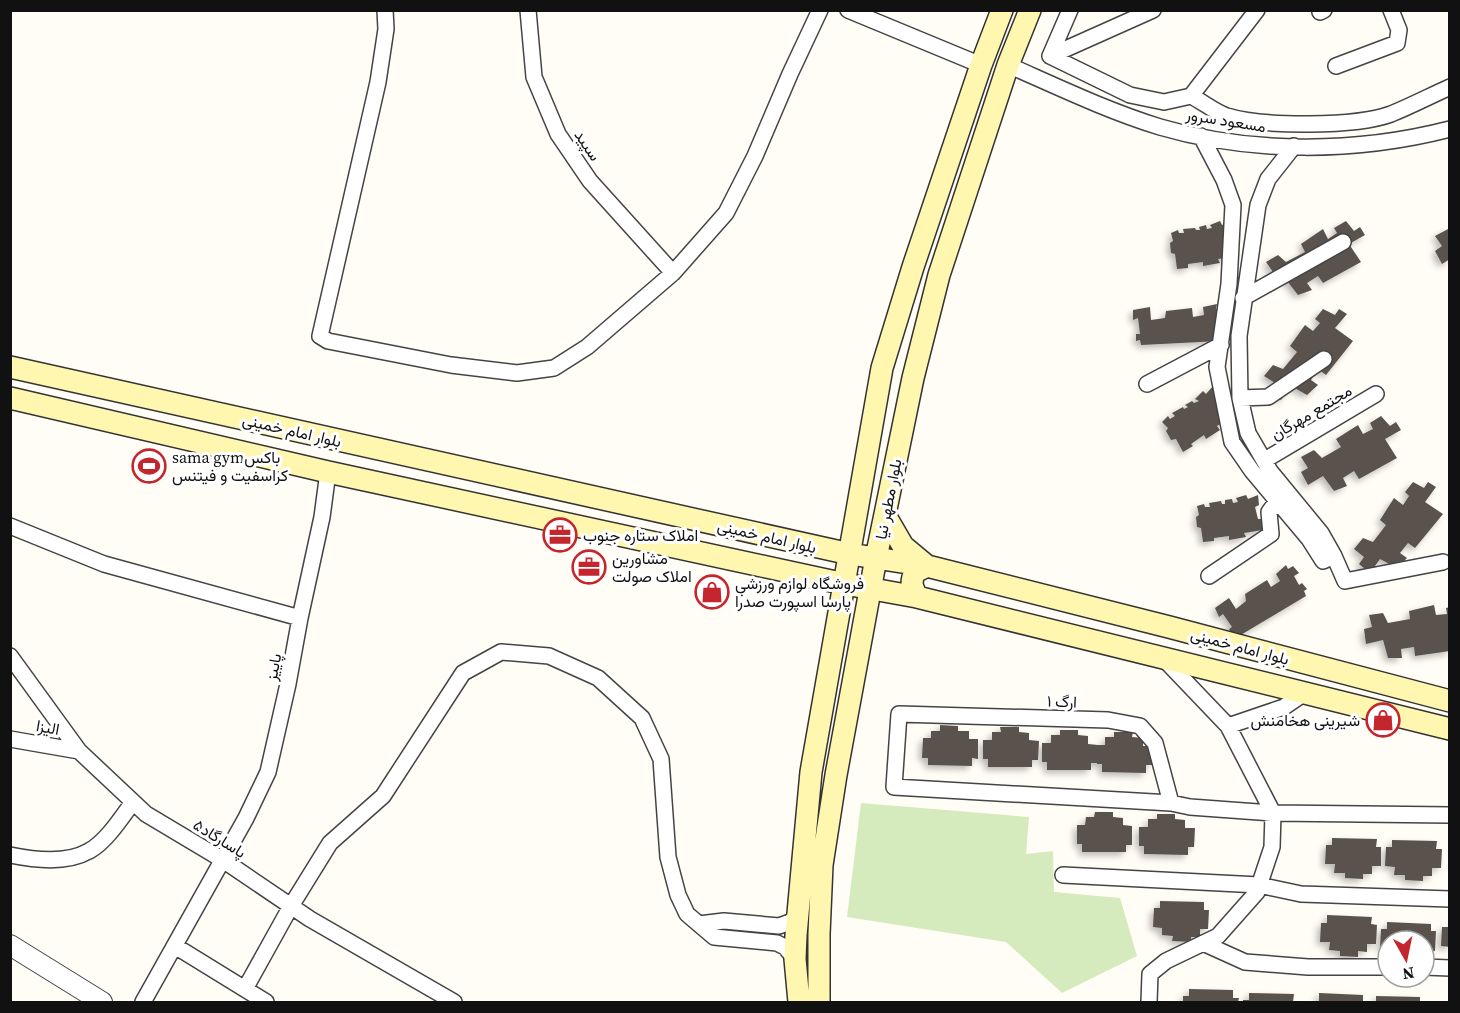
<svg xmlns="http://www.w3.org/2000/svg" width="1460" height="1013" font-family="'Source Serif 4',Vazirmatn,serif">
  <defs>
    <filter id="shadow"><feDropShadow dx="-3.5" dy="3.5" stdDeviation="3" flood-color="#0004"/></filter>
  </defs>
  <rect width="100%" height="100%" fill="#fffdf5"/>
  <!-- green -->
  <path fill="#d5ebbd" d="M861,803L1029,817L1026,854L1053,851L1054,892L1120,898L1137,956L1062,993L1006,942L847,917Z"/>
  <!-- building -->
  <path fill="#5a524d" filter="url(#shadow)" d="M1220,221L1222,225L1232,221L1237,257L1218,259L1220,263L1203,266V262L1188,264V268L1177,269L1175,254L1171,253L1170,243L1173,241L1171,233L1178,230L1179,233H1184L1183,229L1195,228L1196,230H1200L1199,227L1206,225L1207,229L1212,228L1210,225Z
    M1346,221L1354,231L1360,227L1365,235L1349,244L1361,262L1323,283L1318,276L1307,283L1312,290L1298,295L1287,281L1265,277L1273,272L1266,262L1278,255L1286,262L1305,252L1301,244L1323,229L1328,239L1337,233L1334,228Z
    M1448,229L1450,230V259L1442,264L1435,251L1442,246L1435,236Z
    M1217,304L1216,309L1222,308L1220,341L1141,345L1140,340L1136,341V334H1140L1138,318L1133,320V310L1150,307L1151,320L1165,318L1166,311L1192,308L1193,317L1204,315L1203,307Z
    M1323,309L1335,315L1339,309L1347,314L1335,328L1353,341L1326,375L1318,369L1311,380L1318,385L1307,395L1291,386L1281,400L1269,390L1275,383L1264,376L1273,365L1283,369L1297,352L1290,346L1305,325L1313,331L1320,323L1315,319Z
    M1213,386L1233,416L1217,426L1220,430L1206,439L1204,435L1191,444L1193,446L1183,452L1176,439L1171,440L1166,431L1168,428L1162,422L1168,416L1170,419L1175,416L1172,413L1183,407L1184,409L1188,407L1185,405L1192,401L1194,403L1199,401L1195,399L1203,391L1206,394Z
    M1381,416L1390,426L1396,422L1401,430L1385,439L1397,458L1359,479L1354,471L1343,478L1347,486L1334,491L1323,476L1308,485L1301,472L1308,468L1301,457L1314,450L1322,458L1341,447L1336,439L1358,425L1363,434L1373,429L1370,423Z
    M1413,482L1424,488L1428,482L1436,487L1425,502L1443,514L1415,548L1408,543L1400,553L1407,558L1397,568L1380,559L1370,573L1359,564L1364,557L1354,549L1363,538L1373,542L1386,525L1380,520L1394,498L1403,505L1409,496L1405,492Z
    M1246,495L1248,499L1258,495L1259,505L1255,507L1258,519H1261L1263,530L1244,533L1246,537L1229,540V536L1214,538V541L1203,542L1201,528L1197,527L1196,517L1199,515L1197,506L1204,504L1205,507H1210L1209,503L1221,501L1222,504H1225V500L1232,499L1233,503L1238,502L1236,498Z
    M1286,565L1288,569L1293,566L1299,573L1294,576L1299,585L1302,583L1307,589L1304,591L1306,596L1239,636L1236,632L1232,635L1229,629L1232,627L1223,614L1219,617L1215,608L1229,598L1236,609L1246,601L1245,594L1267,580L1271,587L1280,581L1276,574Z
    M1434,605L1436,615L1447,614L1446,608L1450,607V651L1415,656L1414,647L1401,649L1402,658H1388L1383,640L1366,644L1364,629L1372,627L1369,615L1383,613L1388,623L1410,619L1409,611Z
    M940,725L958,726V731H969V739H978V759L972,758V766L928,765V758H922L923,738H931V731H940Z
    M1000,727H1019V732L1029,733V740L1039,741L1038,760H1032V767H988V759H983V740H992V732H1001Z
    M1060,730H1078V735L1088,736V744L1098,745H1105V737H1114V732H1133L1132,737L1143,738V746H1152V765H1146V773L1102,772V764H1097V763H1091V770H1047V762H1042V743H1051V735H1060Z
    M1095,812H1113V817L1123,818V825L1132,826V845H1126V852H1082V844H1077V825H1085L1086,817H1094Z
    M1157,814H1175V819L1185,820V828H1195L1194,847H1188V855L1144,854V846H1139V827H1148V819H1157Z
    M1332,838L1377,839L1376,847H1381V866H1372V874H1363V879L1345,878V873H1334L1335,864H1325L1326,845H1332Z
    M1392,840L1437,841L1436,849H1442L1441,868H1432V876H1423V881L1405,880V875H1394L1395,867L1385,866L1386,847H1392Z
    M1160,901L1204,902V910H1209L1208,929H1200V937H1191V942L1172,941L1173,936L1162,935V928L1153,927L1154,908H1160Z
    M1327,915L1372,917L1371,924L1377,925L1376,944H1367V952L1358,951V957L1340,956V951L1329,950L1330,942H1320L1321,923H1327Z
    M1387,922L1431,924V931H1436L1435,951L1427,950V958H1424V941H1388V949L1380,948L1381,929H1387Z
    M1442,927H1450V947L1441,946Z
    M1189,989L1233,990V998H1239L1238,1002H1183V996H1189Z
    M1249,993L1294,994L1293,1002H1243V1000H1249Z
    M1319,993L1363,995V1002H1319Z
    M1376,996L1420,997V1002H1376Z"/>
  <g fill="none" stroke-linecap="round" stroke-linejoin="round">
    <!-- minor casing -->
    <g stroke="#444" stroke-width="18">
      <path id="minor" d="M385,10L386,29L378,82L320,336L328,341L451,365L517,373L554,368L587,347L673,273L726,213L755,156L790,74L820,10
        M528,10L534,77L558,134L590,181L673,273
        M848,10L981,65
        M1070,10L1050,56L1130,95L1164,102L1191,96L1257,10
        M1320,12L1324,10
        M1050,56L1153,10
        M1008,65C1058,87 1108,111 1160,127C1252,154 1357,153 1450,129
        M1336,66L1397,43L1399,30L1391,10
        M1191,96C1203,102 1215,112 1227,116C1263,127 1356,127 1391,114C1411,106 1430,96 1450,87
        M1201,136L1224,180L1233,205L1229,284L1217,367L1232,442L1252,471L1309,539L1323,561L1334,556L1321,533L1270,471L1248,433L1240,398L1239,336L1258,205L1268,179L1294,146
        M1243,298L1343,242
        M1147,384L1221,345
        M1240,398L1268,397L1324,359
        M1265,460L1376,394
        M10,526L104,564L300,618
        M1334,556L1345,581L1443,562
        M1209,576L1271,534L1269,512L1277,501
        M10,656L79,751L146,814L223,860L310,919L454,1002
        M1228,726L1284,707L1306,692
        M10,739L79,751
        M1171,803L1155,743L1140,726L1108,720L899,714L894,787L1171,803L1190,807L1273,813L1450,815
        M10,855C35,860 66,864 89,851C106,842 122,817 133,802
        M1063,875L1259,885L1301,894L1450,899
        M699,924L724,921L779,926L790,922L799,915
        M1203,943L1245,962L1308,967H1388
        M175,946L266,1002
        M1424,967L1450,968
        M245,989L291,906L330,843L383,796L463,673L501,652L549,656L598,678L642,718L661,759L668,857L678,895L687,914L714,937L777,943L785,947L795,959
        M143,1002L246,818L268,772L288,684L300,618L322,517L328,472
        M1149,1002L1150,974L1166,961L1218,936L1257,892L1272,847L1273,813L1228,726L1164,659"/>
    </g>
    <!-- tertiary casing -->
    <g stroke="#444" stroke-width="22">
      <path id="tertiary" d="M10,945L102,1002"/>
    </g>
    <!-- secondary casing -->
    <g stroke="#333" stroke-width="24">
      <path id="secondary" d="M10,367L850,554L927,566L1169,627L1450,701
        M10,398L328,472L845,584L917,597L1450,729
        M885,515L903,546L927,566L915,572C910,582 912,587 917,597
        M799,1002L795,959L796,935L811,772L882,368L913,267L981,65L1002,10
        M819,1002V934L822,865L836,775L876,558L913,378L939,275L1008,65L1030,10"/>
    </g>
    <!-- minor -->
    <use href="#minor" stroke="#fff" stroke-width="15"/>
    <!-- tertiary -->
    <use href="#tertiary" stroke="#fff" stroke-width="20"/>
    <!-- secondary -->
    <use href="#secondary" stroke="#fff6b0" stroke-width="21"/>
  </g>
  <!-- icons -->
  <defs>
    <g id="stadium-ring" transform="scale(1.725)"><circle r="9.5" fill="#fff" stroke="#c4262e" stroke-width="1.5"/><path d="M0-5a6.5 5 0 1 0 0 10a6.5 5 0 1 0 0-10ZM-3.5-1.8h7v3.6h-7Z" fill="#c4262e"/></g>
    <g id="office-ring" transform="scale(1.725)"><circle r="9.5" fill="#fff" stroke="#c4262e" stroke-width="1.5"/><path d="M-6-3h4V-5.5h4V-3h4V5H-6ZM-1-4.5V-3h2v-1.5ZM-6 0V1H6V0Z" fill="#c4262e"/></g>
    <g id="shop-ring" transform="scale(1.725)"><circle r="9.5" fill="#fff" stroke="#c4262e" stroke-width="1.5"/><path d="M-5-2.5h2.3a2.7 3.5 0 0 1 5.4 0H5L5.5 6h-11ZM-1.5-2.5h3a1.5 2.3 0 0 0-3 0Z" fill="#c4262e"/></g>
  </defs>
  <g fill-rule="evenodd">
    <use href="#stadium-ring" x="149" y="466"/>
    <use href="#office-ring" x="560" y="535"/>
    <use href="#office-ring" x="589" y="567"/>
    <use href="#shop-ring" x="712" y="592"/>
    <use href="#shop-ring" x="1383" y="720"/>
  </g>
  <g text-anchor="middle" stroke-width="6" stroke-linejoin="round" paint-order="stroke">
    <!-- street labels -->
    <g font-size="16" fill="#111" stroke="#fff">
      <text transform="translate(1226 120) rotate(9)" y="6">مسعود سرور</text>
      <text transform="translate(588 145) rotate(56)" y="6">سپید</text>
      <text transform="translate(1311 412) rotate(-31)" y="6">مجتمع مهرگان</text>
      <text transform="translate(292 430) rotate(13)" y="6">بلوار امام خمینی</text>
      <text transform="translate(888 499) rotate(-79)" y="6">بلوار مطهر نیا</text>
      <text transform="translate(767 536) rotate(13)" y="6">بلوار امام خمینی</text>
      <text transform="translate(1240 646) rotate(15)" y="6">بلوار امام خمینی</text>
      <text transform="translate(273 667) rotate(-80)" y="6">پاییز</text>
      <text transform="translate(1062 701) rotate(2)" y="6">ارگ ۱</text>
      <text transform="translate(48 727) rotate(10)" y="6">الیزا</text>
      <text transform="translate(220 838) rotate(32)" y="6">پاسارگاد۵</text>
    </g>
    <!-- poi labels -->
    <g font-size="16" fill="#111" stroke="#fff" text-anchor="start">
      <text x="172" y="463">sama gymباکس<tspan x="172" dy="18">کراسفیت و فیتنس</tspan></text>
      <text x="583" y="541">املاک ستاره جنوب</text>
      <text x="612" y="564">مشاورین<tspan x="612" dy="18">املاک صولت</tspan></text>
      <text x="735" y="589">فروشگاه لوازم ورزشي<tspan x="735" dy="18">پارسا اسپورت صدرا</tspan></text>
      <text x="1360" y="726" text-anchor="end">شیرینی هخامنش</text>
    </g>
  </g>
  <!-- border -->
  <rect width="1460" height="1013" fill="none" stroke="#111111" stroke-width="24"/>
  <!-- north arrow -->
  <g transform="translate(1406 959) rotate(171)"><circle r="28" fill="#ffffff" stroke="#a0a0a0" stroke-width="1.5"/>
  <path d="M0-4.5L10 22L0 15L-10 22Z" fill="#c4262e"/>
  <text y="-9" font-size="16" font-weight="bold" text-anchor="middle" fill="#111111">N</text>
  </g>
</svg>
